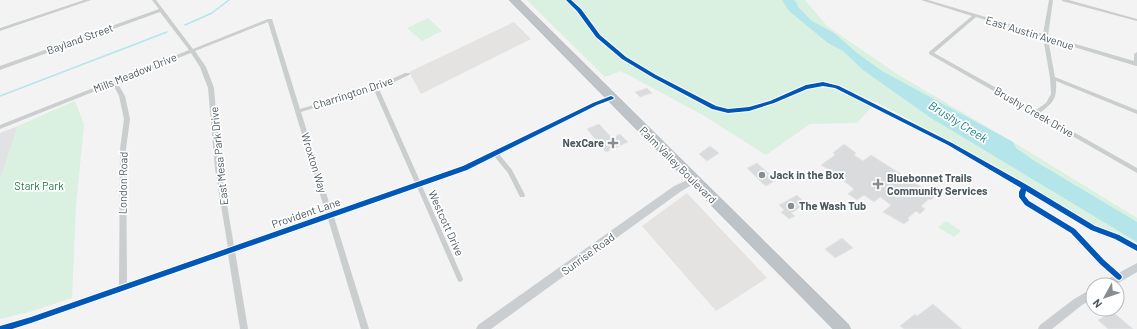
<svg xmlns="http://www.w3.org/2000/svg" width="1137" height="329" font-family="Barlow,sans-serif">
  <rect width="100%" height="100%" fill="#f3f3f3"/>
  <!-- commercial -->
  <path fill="#e4e3e1" d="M514,22L531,39L421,94L409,72Z
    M687,193L767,278L716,311L642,226Z"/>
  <!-- education -->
  <path fill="#e1e2e3" d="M18,126L0,180V133Z"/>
  <!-- green -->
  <path fill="#daf0e0" d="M527,0H805L827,26L897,74L1013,142L1137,218V245L1120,236L1102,230L981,158L876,102L857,123L810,124L766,155L701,114L621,71L605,77Z
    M428,18L442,31L422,41L407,28Z
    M75,101L84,125L76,205L72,298L29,312L0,319V180L18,126Z
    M946,221L961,231L954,237L938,227Z"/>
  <!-- water -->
  <path fill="#b3e5ea" d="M782,0H794L798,5L797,6L812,21L834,33L857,53L882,71L1013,142L1016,148L1033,160L1137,222V242L931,118L863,70L843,51L828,43L789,11Z"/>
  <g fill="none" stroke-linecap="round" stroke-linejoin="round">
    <!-- stream -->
    <path stroke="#b3e5ea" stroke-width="1.5" d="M185,25L212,13L229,0
      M0,96L167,32"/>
  </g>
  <!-- building -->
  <path fill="#d9dbdc" stroke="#e5e5e6" d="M647,88L652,93L640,97L635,92Z
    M599,124L612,138L620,134L628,142L606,152L587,129Z
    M844,144L856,153L854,155L863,161L871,155L935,196L931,200L929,199L921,206L925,209L920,214L916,211L908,218L909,220L904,224L883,212L891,205L880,197L874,202L864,195L857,200L848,194L854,189L840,178L837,180L827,174L831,171L821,165L835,155L833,153Z
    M710,146L719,153L707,161L699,154Z
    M757,163L776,180L766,186L762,183L747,168Z
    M797,195L806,204L791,213L795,216L789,219L781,212L784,210L779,205Z
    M842,238L853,248L835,258L825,249Z
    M933,304L962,329H904L900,326L915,314L917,316Z
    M1113,312L1133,329H1108L1098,320Z"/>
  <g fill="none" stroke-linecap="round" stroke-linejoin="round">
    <!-- highway casing -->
    <g stroke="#b9bec2" stroke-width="2">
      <path id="highway" d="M510,0H519L848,325L850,329H834Z"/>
    </g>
    <!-- street -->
    <path fill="#cbcece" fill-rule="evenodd" d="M84,0H91L0,31V28Z
      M152,0H156L193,49L268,19H272L300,109L374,87L405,73H409L410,74L409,75L379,89L420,181L463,166L593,103L611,96L614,98L613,99L597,105L499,154L512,170L525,195L524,197H520L508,173L494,156L467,170L422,186L463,279L462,281L460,282L458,281L417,187L334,217L369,329H361L328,219L235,251L248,329H240L228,254L31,323L12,329H0V326L31,317L119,286L120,149L124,119L119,96L113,84L0,129V125L189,50L160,12L0,70V66L159,9ZM268,22L326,214L234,246L221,169L214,88L206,67L195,51ZM191,53L200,67L208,88L215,169L228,248L127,283L126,149L130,119L125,96L117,82ZM374,90L415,183L332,212L301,112Z
      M921,0H928L1043,34L1049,0H1053L1048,36L1134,61V54L1137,52V66H1136L1048,39L1055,77L1137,110V114L1056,81C1057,99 1054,102 1040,113L1137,168V173L929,54V52L972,16ZM976,17L1043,37L1050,78L1051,94L1046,103L1036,110L934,53Z
      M1062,0H1069L1137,19V21L1062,1Z"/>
    <!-- secondary -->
    <path fill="#cbced0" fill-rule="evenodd" d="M694,177L697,178L699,180L697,182L680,192L491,329H476L478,325L674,186Z
      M1137,263V272L1115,285H1101L1102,282Z
      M1093,288V299L1082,305L1052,329H1038L1040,325L1074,299Z"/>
    <!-- highway -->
    <use href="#highway" fill="#bdc3c6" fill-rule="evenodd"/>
    <!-- cycleway casing -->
    <g stroke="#fff" stroke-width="2">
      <path id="cycleway" d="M566,0H571L581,9L600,35L626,57L656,75L716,106L728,109L749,107L770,101L806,85L823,82L839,86L952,143L1027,185L1095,226L1119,235L1137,245V251L1115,239L1091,230L1026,191L1025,196L1029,201L1075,229L1104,260L1121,275L1122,277L1121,279L1119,280L1117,279L1100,264L1071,233L1025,205L1019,197V192L1021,188L948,145L835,88L823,86L807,89L774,103L749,111L728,113L712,109L652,77L622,59L596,37L577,11Z
        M611,96L613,97L614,98L613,99L597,105L467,170L31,323L12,329H0V326L31,317L463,166L593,103Z"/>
    </g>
    <!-- cycleway -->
    <use href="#cycleway" fill="#0057b8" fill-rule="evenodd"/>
  </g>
  <!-- markers -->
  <g fill="#868e92" stroke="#fff" stroke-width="1.5">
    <path d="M611 137h4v4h4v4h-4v4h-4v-4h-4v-4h4z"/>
    <circle cx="762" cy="175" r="4"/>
    <path d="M876 178h4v4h4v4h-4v4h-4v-4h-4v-4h4z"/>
    <circle cx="791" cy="206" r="4"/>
  </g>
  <g text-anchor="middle" stroke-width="3.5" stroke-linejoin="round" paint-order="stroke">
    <!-- street labels -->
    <g font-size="11" fill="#4b585e" stroke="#fff">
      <text transform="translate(1030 33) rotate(17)" y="4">East Austin Avenue</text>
      <text transform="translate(80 39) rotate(-20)" y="4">Bayland Street</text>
      <text transform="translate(135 73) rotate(-22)" y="4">Mills Meadow Drive</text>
      <text transform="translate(353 93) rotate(-18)" y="4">Charrington Drive</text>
      <text transform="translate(1034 112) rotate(30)" y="4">Brushy Creek Drive</text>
      <text transform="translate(219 156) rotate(-96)" y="4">East Mesa Park Drive</text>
      <text transform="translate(314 163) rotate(73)" y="4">Wroxton Way</text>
      <text transform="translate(678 165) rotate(45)" y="4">Palm Valley Boulevard</text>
      <text transform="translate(123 183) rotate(-89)" y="4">London Road</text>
      <text transform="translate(306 213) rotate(-19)" y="4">Provident Lane</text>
      <text transform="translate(446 223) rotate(66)" y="4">Westcott Drive</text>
      <text transform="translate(588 254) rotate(-36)" y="4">Sunrise Road</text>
    </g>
    <!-- poi labels -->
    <g font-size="11" font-weight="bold" fill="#4b585e" stroke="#fff" text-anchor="start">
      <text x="604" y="147" text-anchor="end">NexCare</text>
      <text x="770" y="179">Jack in the Box</text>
      <text x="887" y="182">Bluebonnet Trails<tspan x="887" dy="13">Community Services</tspan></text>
      <text x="799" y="210">The Wash Tub</text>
    </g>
    <!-- park labels -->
    <g font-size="11" fill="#207b42" stroke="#fff">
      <text x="39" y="190">Stark Park</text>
    </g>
    <!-- water labels -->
    <g font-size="12" font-style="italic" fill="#177d86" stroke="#fff">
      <text transform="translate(958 122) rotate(32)" y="4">Brushy Creek</text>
    </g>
  </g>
  <!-- north arrow -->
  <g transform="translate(1105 297) rotate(230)"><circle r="19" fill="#ffffff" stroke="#b7bcbf"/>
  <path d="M0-3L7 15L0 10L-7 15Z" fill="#868e92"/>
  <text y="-6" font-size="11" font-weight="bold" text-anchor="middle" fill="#4b585e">N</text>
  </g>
</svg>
